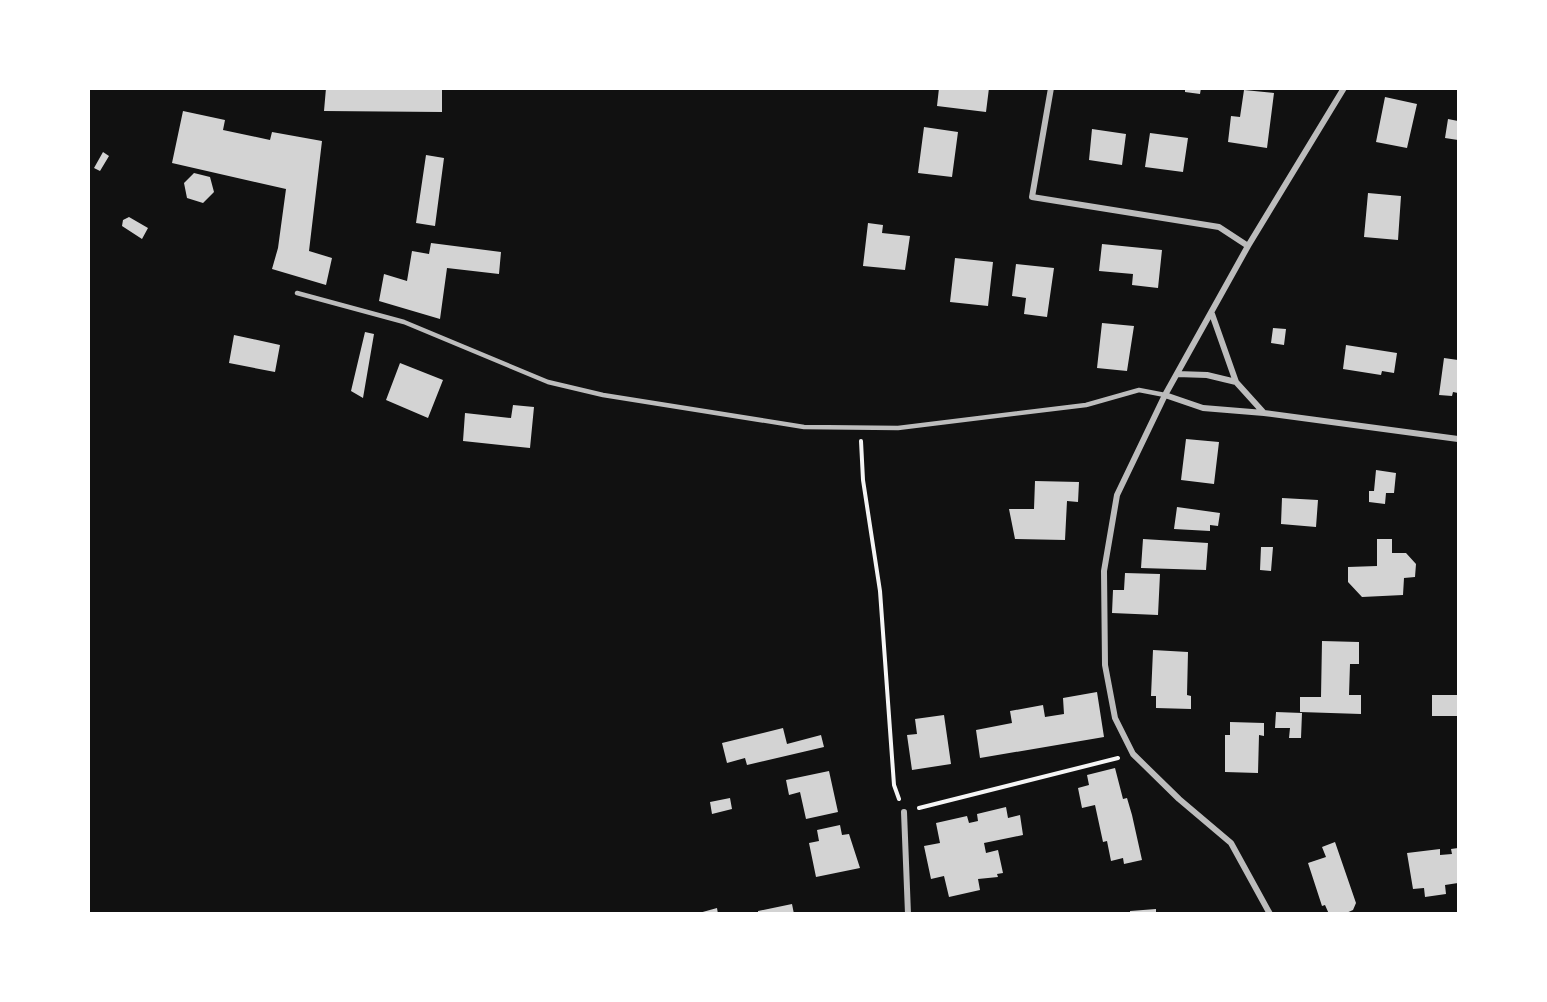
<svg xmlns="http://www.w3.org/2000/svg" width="1547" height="1002" font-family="'PT Sans Narrow',sans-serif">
  <rect width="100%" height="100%" fill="#111"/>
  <!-- building -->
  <path fill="#d3d3d3" d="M326,88H442V112L324,111Z
    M939,88H989L986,112L937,106Z
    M1185,88H1201L1200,94L1185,92Z
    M1244,90L1274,93L1267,148L1228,142L1231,116L1240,117Z
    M1385,97L1417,104L1407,148L1376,142Z
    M183,111L225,120L223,130L270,140L272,132L322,141L309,251L332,258L326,285L272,269L278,248L286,189L172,163Z
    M1448,119L1458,121V140L1445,138Z
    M924,127L958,132L952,177L918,173Z
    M1092,129L1126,134L1122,165L1089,160Z
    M1150,133L1188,138L1183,172L1145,167Z
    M103,152L109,156L100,171L94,168Z
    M426,155L444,158L435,226L416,223Z
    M194,173L210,177L214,192L203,203L187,198L184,183Z
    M1368,193L1401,196L1398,240L1364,237Z
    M129,217L148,228L142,239L122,226L123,220Z
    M868,223L883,225L882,233L910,236L905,270L863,266Z
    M431,243L501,252L499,274L447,268L440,319L379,301L384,274L407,281L412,251L429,254Z
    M1102,244L1162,250L1158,288L1132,285L1133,274L1099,271Z
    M955,258L993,262L988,306L950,302Z
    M1016,264L1054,268L1047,317L1024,314L1026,298L1012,296Z
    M1102,323L1134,326L1127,371L1097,368Z
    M1273,328L1286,329L1284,345L1271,343Z
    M365,332L374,334L363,398L351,391Z
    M234,335L280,345L275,372L229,363Z
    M1346,345L1397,353L1394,373L1382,371L1381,375L1343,369Z
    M1444,358L1458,360V393L1453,392L1452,396L1439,395Z
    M400,363L443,380L428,418L386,400Z
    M513,405L534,407L530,448L463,441L465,413L511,418Z
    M1186,439L1219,442L1214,484L1181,480Z
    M1376,470L1396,473L1394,493H1386L1385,504L1369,502V491H1374Z
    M1035,481L1079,482L1078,502L1067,501L1065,540L1015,539L1009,509H1034Z
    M1282,498L1318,500L1316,527L1281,524Z
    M1177,507L1220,513L1218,526L1210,525V531L1174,529Z
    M1143,539L1208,543L1206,570L1141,568Z
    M1377,539H1392V553H1406L1416,564L1415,577L1404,578L1403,595L1362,597L1348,582V567L1377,566Z
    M1261,547H1273L1271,571L1260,570Z
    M1125,573L1160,574L1158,615L1112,613L1113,590H1124Z
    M1322,641L1359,642V664H1350L1349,695H1361V714L1300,712V697H1321Z
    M1153,650L1188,652L1187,695L1191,696V709L1156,708V696H1151Z
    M1097,692L1104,737L980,758L976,730L1012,723L1010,711L1043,705L1045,717L1064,714L1063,698Z
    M1432,695H1458V716H1432Z
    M1276,712L1302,713L1301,738H1289L1290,728H1275Z
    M944,715L951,764L912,770L907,735L917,734L915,719Z
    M1230,722L1264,723V736L1259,735L1258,773L1225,772V735H1230Z
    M783,728L787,744L821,735L824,747L747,765L745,758L727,763L722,743Z
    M1115,768L1123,799L1127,798L1132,815L1142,860L1124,864L1123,858L1111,861L1107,841L1103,842L1095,805L1082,808L1078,788L1089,785L1087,775Z
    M829,771L838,812L806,819L800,792L789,795L786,780Z
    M730,798L732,809L712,814L710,802Z
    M1006,807L1008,818L1020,815L1023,835L984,843L986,853L998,850L1003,873L997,874L998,877L978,879L980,890L949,897L944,876L931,879L924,846L940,843L936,823L967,816L969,823L978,821L977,814Z
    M840,825L842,835L849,834L860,868L816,877L809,843L819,841L817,830Z
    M1335,842L1356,903L1353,910L1344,914H1329L1325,905L1322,906L1308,863L1326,857L1322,847Z
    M1458,848V883L1445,885L1446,894L1425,897L1424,888L1413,889L1407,853L1440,849V855L1452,854L1451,849Z
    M792,904L794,914H758V911Z
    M717,908L718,914H699V913Z
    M1156,909V914H1130V911Z"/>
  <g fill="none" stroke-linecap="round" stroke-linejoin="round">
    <!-- path -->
    <path stroke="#f5f5f5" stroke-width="4" d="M861,441L863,480L880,591L894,785L899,799
      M919,808L1118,758"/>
    <!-- service -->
    <path stroke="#bcbcbc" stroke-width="4.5" d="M297,293L404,322L548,382L603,395L804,427L898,428L1086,405L1139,390L1165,395"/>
    <!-- minor -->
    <path stroke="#bcbcbc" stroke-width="6" d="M1051,88L1032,197L1219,227L1248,246
      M1212,314L1236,382
      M1165,395L1203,408L1264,413L1236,382L1207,375L1177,374
      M1264,413L1458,439
      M904,812L908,914
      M1270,914L1231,843L1179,799L1133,754L1115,718L1105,665L1104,571L1117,495L1165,395L1248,246L1344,88"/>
  </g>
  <!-- border -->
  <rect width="1547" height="1002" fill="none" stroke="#ffffff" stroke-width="180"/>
</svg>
